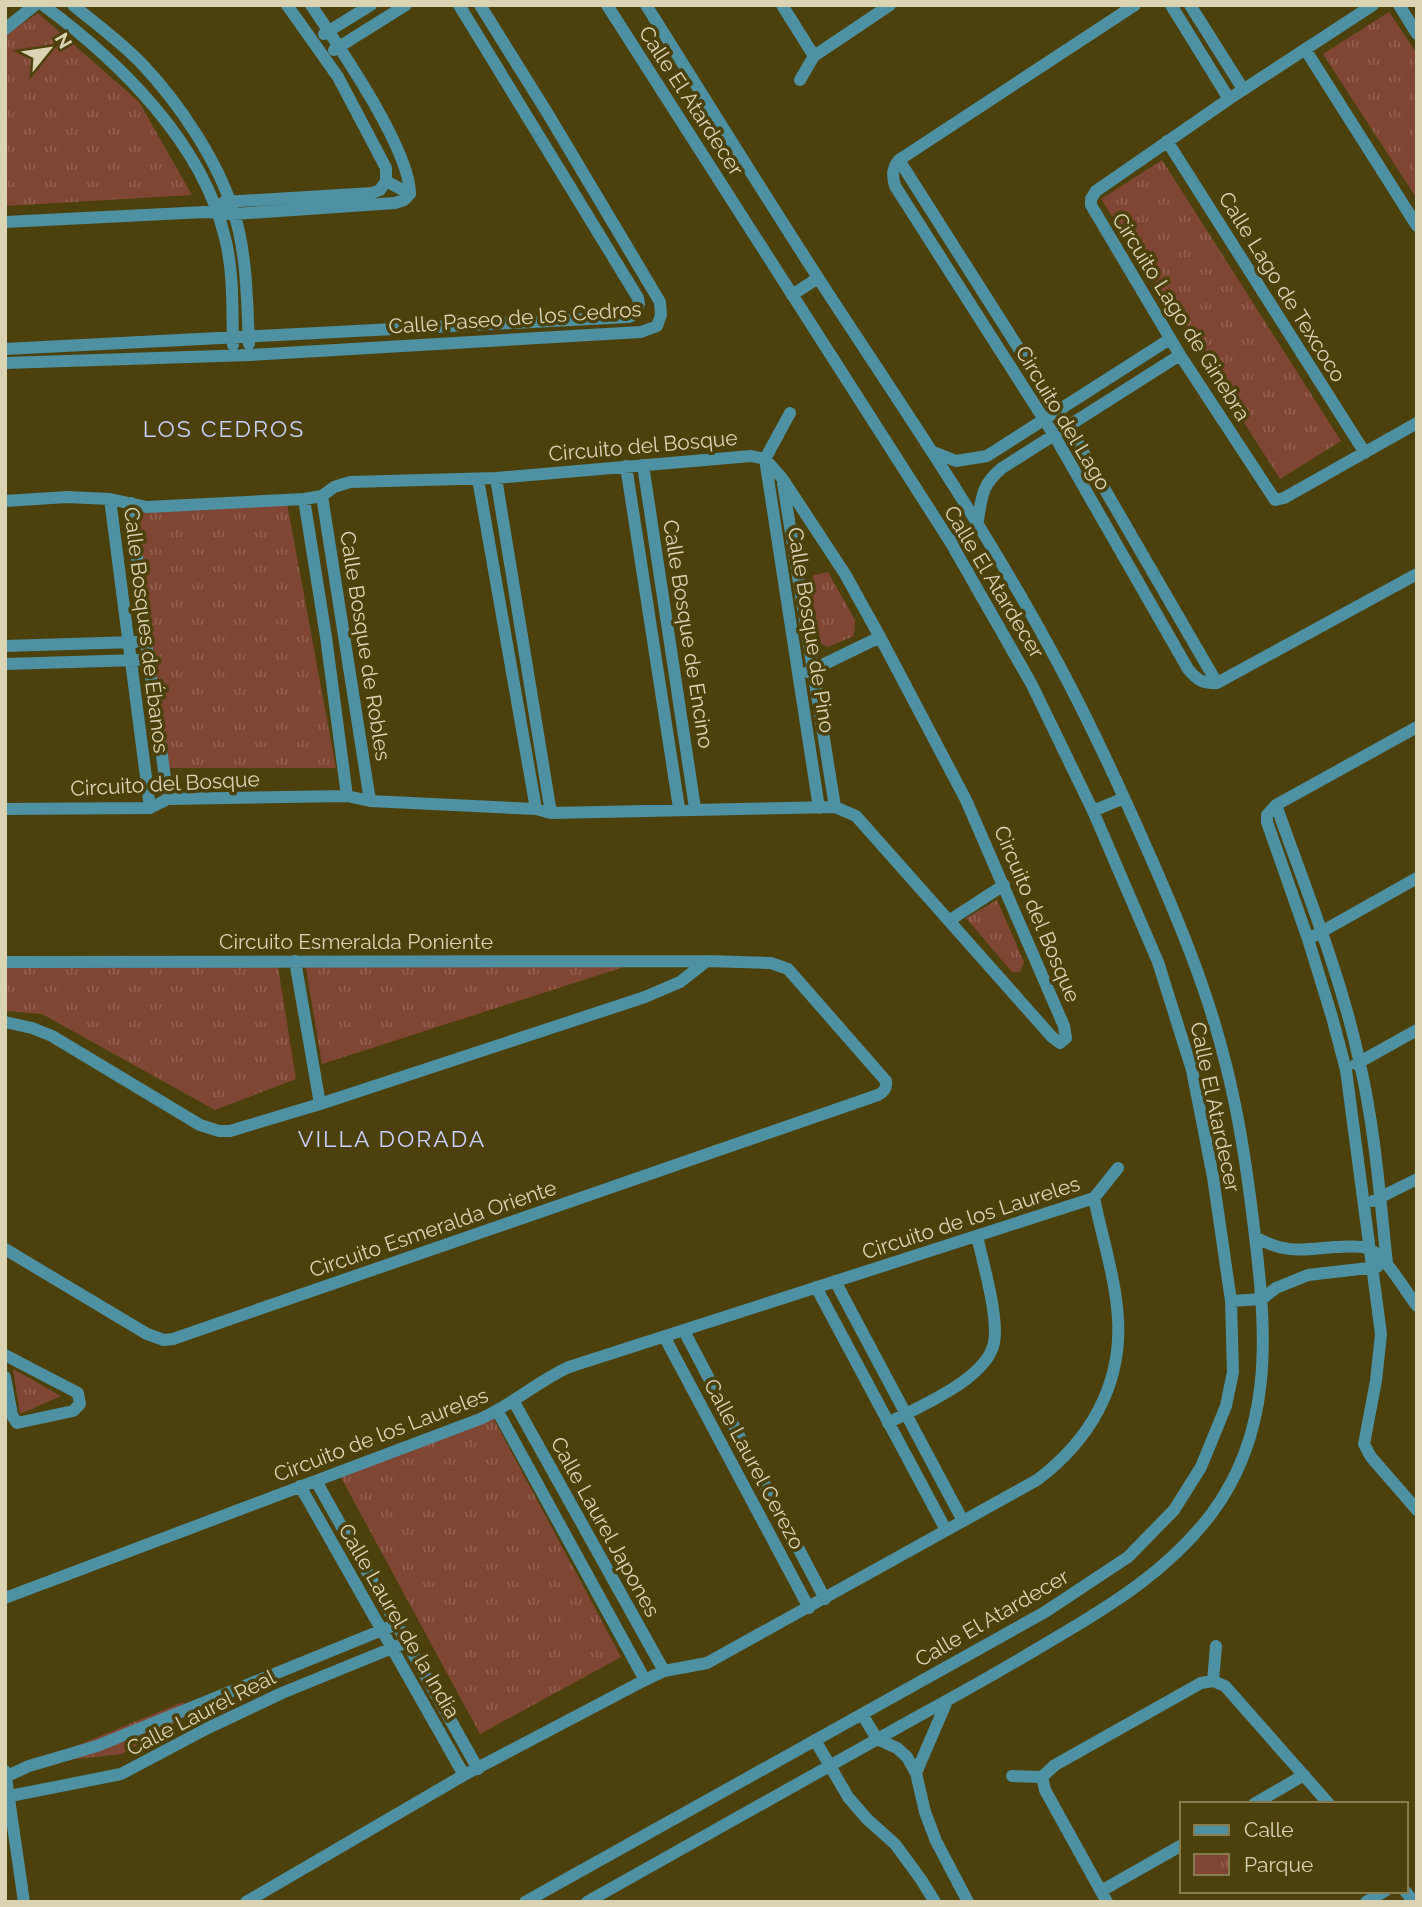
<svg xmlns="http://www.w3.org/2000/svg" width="1422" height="1907" font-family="Raleway,sans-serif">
  <defs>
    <pattern id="park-tufts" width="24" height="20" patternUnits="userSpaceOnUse" patternTransform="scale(1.75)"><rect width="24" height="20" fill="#804634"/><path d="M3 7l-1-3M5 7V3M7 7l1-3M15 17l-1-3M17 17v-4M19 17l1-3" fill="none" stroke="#91604f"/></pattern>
  </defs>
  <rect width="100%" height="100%" fill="#4c410c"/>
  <!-- park -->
  <path fill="url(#park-tufts)" d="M1389,12L1417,54V199L1323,54Z
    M38,13L139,102L192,195L5,206V35Z
    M1162,160L1341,441L1280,479L1101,199Z
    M286,498L336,768H167L131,512Z
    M828,572L855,620L854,636L828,647L821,643L809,585L814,575Z
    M997,900L1024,962L1020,972H1012L966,918Z
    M658,956L322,1064L304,957Z
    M5,966L278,967L296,1079L215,1110L42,1014L5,1011Z
    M13,1369L61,1396L20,1414Z
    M490,1412L621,1657L480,1734L337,1470Z
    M183,1702L188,1715L122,1754L32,1764Z"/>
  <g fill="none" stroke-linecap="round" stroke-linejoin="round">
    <!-- minor -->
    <path stroke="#4d91a3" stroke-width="12" d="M43,5C119,61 203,143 225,238C234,273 232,310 233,345
      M73,5C96,24 121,42 142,64C179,103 218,161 234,213C247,254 247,301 249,344
      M287,5L338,77L386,168V181
      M311,5C338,45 410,149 410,194
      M782,5L814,56
      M1135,5L899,160C892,169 892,175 895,186L1054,435L1188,669C1197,680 1203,684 1217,683L1417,574
      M1171,5L1229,99
      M1190,5L1243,89
      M1373,5L1229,99L1096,191L1091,199V205L1180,355L1275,500L1284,498L1417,423
      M1399,5L1417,34
      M5,29L35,5
      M324,34L371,5
      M1305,49L1417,226
      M334,50L406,5
      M800,80L814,56L890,5
      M1167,141L1365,453
      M899,160L1068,426L1217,683
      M386,181L410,194
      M224,202L372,193L380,190L386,181
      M5,222L205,212L234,214L395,203L404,200L410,194
      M792,295L818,278
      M5,349L629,317L634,314L639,304L638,298L459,5
      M5,363L250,355L641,332L657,326L661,315L660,302L548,114L480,5
      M790,413L765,459L819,808
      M931,451L956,461L987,456L1170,339
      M643,465L695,808
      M626,466L679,808
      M496,478L551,813
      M478,479L536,809
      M783,483L835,807
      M322,496L370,801
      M110,499L150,808
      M304,499L326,637L347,796
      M5,501L67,497L110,499L147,507L304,499L322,496L334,487L350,482L496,478L751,456L765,459L782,478L845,574L880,637L966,800L1064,1026L1066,1038L1060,1043L1052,1037L856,816L835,807L551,813L536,809L370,801L347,796L168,799L150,808L5,809
      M131,503L146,642L168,799
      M951,543L977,526C982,499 980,486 1002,468L1180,355
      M5,646L135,642
      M5,664L138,660
      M808,672L880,637
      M1417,727L1276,805L1267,815V822L1308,939L1332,1017L1346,1070L1381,1334L1376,1381L1364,1444L1371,1457L1417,1510
      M1276,805C1306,890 1341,975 1360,1064C1375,1129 1380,1198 1387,1264
      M1093,811L1124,798
      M950,920L1004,885
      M1314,936L1417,878
      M295,961L320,1104
      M5,962L707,961L771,963L788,969L886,1081C887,1088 884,1092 878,1095L173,1339L164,1340L147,1334L5,1249
      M5,1022L32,1028L52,1036L200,1125L219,1131H230L320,1104L645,997L680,982L707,961
      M1356,1064L1417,1030
      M1094,1198L1118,1168
      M1373,1201L1417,1179
      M1255,1237C1286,1254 1300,1250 1334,1247C1344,1247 1358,1245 1367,1248C1386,1255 1404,1290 1417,1306
      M835,1281L963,1521
      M816,1287L946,1530
      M1231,1301L1262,1299L1276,1288L1308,1275L1377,1267
      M684,1331L825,1599
      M665,1338L809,1608
      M5,1355L78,1393L80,1404L73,1411L17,1423L12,1415L5,1377
      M514,1402L664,1671
      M498,1412L645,1680
      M888,1423C919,1406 986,1380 994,1343C999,1317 983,1263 977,1236
      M316,1481L478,1769
      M300,1486L464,1775
      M5,1598L480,1419C512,1405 538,1381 569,1367L1094,1198
      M1213,1681L1216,1646
      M862,1714L877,1739L897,1748L907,1757L916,1773L925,1812L936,1841L968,1902
      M815,1740L848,1797L867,1819L895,1844L920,1878L935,1902
      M5,1771L24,1902
      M916,1773L947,1701
      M1012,1776L1042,1777
      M5,1777L29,1766L97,1746L397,1624
      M5,1797L121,1774L208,1728L282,1693L407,1642
      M1254,1804L1304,1775
      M1101,1891L1182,1845
      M1405,1891L1414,1902
      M246,1902L464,1775L645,1680L664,1671L707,1663L1037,1480C1089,1441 1122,1386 1118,1319C1116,1280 1102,1237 1094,1198
      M525,1902L1045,1612L1128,1557L1174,1510L1201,1467L1226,1406L1233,1372L1231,1301L1213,1177L1192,1070L1158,962L1093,811L1032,685L951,543L607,5
      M587,1902C697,1841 806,1779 915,1718C961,1693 1007,1667 1052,1640C1112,1605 1170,1569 1212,1513C1272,1432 1267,1339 1256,1245C1249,1185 1241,1124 1226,1065C1208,991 1178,919 1147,849C1118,783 1087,716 1052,652C989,535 914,424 841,313C774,211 711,108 646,5
      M1107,1902L1045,1790L1042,1777L1055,1765L1201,1683L1213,1681L1225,1686L1329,1804
      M1366,1902L1385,1891"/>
  </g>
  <g text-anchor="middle" stroke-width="7" stroke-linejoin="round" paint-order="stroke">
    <!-- street labels -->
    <g font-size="21" fill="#dbd4b4" stroke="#4c410c">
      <text transform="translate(691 101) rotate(57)" y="7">Calle El Atardecer</text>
      <text transform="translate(1282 287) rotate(58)" y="7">Calle Lago de Texcoco</text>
      <text transform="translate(1181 317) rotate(58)" y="7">Circuito Lago de Ginebra</text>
      <text transform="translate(515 318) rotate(-4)" y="7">Calle Paseo de los Cedros</text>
      <text transform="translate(1063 418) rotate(59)" y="7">Circuito del Lago</text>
      <text transform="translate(643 446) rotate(-5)" y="7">Circuito del Bosque</text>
      <text transform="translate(994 582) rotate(59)" y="7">Calle El Atardecer</text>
      <text transform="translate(146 630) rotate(83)" y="7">Calle Bosques de Ébanos</text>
      <text transform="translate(811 630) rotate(81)" y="7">Calle Bosque de Pino</text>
      <text transform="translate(688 634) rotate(81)" y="7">Calle Bosque de Encino</text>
      <text transform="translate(365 646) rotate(81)" y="7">Calle Bosque de Robles</text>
      <text transform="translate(165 784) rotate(-3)" y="7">Circuito del Bosque</text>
      <text transform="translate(1037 914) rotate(67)" y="7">Circuito del Bosque</text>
      <text x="356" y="949">Circuito Esmeralda Poniente</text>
      <text transform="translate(1215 1107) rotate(78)" y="7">Calle El Atardecer</text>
      <text transform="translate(971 1218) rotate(-18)" y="7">Circuito de los Laureles</text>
      <text transform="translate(433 1229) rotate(-19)" y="7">Circuito Esmeralda Oriente</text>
      <text transform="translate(381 1435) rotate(-21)" y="7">Circuito de los Laureles</text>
      <text transform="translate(754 1464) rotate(62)" y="7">Calle Laurel Cerezo</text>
      <text transform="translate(605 1527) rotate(61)" y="7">Calle Laurel Japones</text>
      <text transform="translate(992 1618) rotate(-30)" y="7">Calle El Atardecer</text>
      <text transform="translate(399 1621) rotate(60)" y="7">Calle Laurel de la India</text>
      <text transform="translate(201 1713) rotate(-27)" y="7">Calle Laurel Real</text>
    </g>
    <!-- neighbourhood labels -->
    <g font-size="23" letter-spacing="2" fill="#cad1fc" stroke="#4c410c">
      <text x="224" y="437">LOS CEDROS</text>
      <text x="392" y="1147">VILLA DORADA</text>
    </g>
  </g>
  <!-- border -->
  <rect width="1422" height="1907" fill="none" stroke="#dbd4b4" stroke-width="14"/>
  <!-- legend -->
  <rect x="1180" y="1802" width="228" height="91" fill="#4c410c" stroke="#857c4f" stroke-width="2"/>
  <rect x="1194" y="1825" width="35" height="10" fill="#4d91a3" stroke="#857c4f" stroke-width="2"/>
  <text x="1244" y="1837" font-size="21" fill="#dbd4b4">Calle</text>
  <rect x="1194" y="1854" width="35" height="21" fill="url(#park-tufts)" stroke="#857c4f" stroke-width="2"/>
  <text x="1244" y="1872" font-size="21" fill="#dbd4b4">Parque</text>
  <!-- north arrow -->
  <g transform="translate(49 49) rotate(60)" stroke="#4c410c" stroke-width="5" paint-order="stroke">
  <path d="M0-5L12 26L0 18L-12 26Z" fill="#dbd4b4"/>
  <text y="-10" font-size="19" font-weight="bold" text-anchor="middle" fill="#dbd4b4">N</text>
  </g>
</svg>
